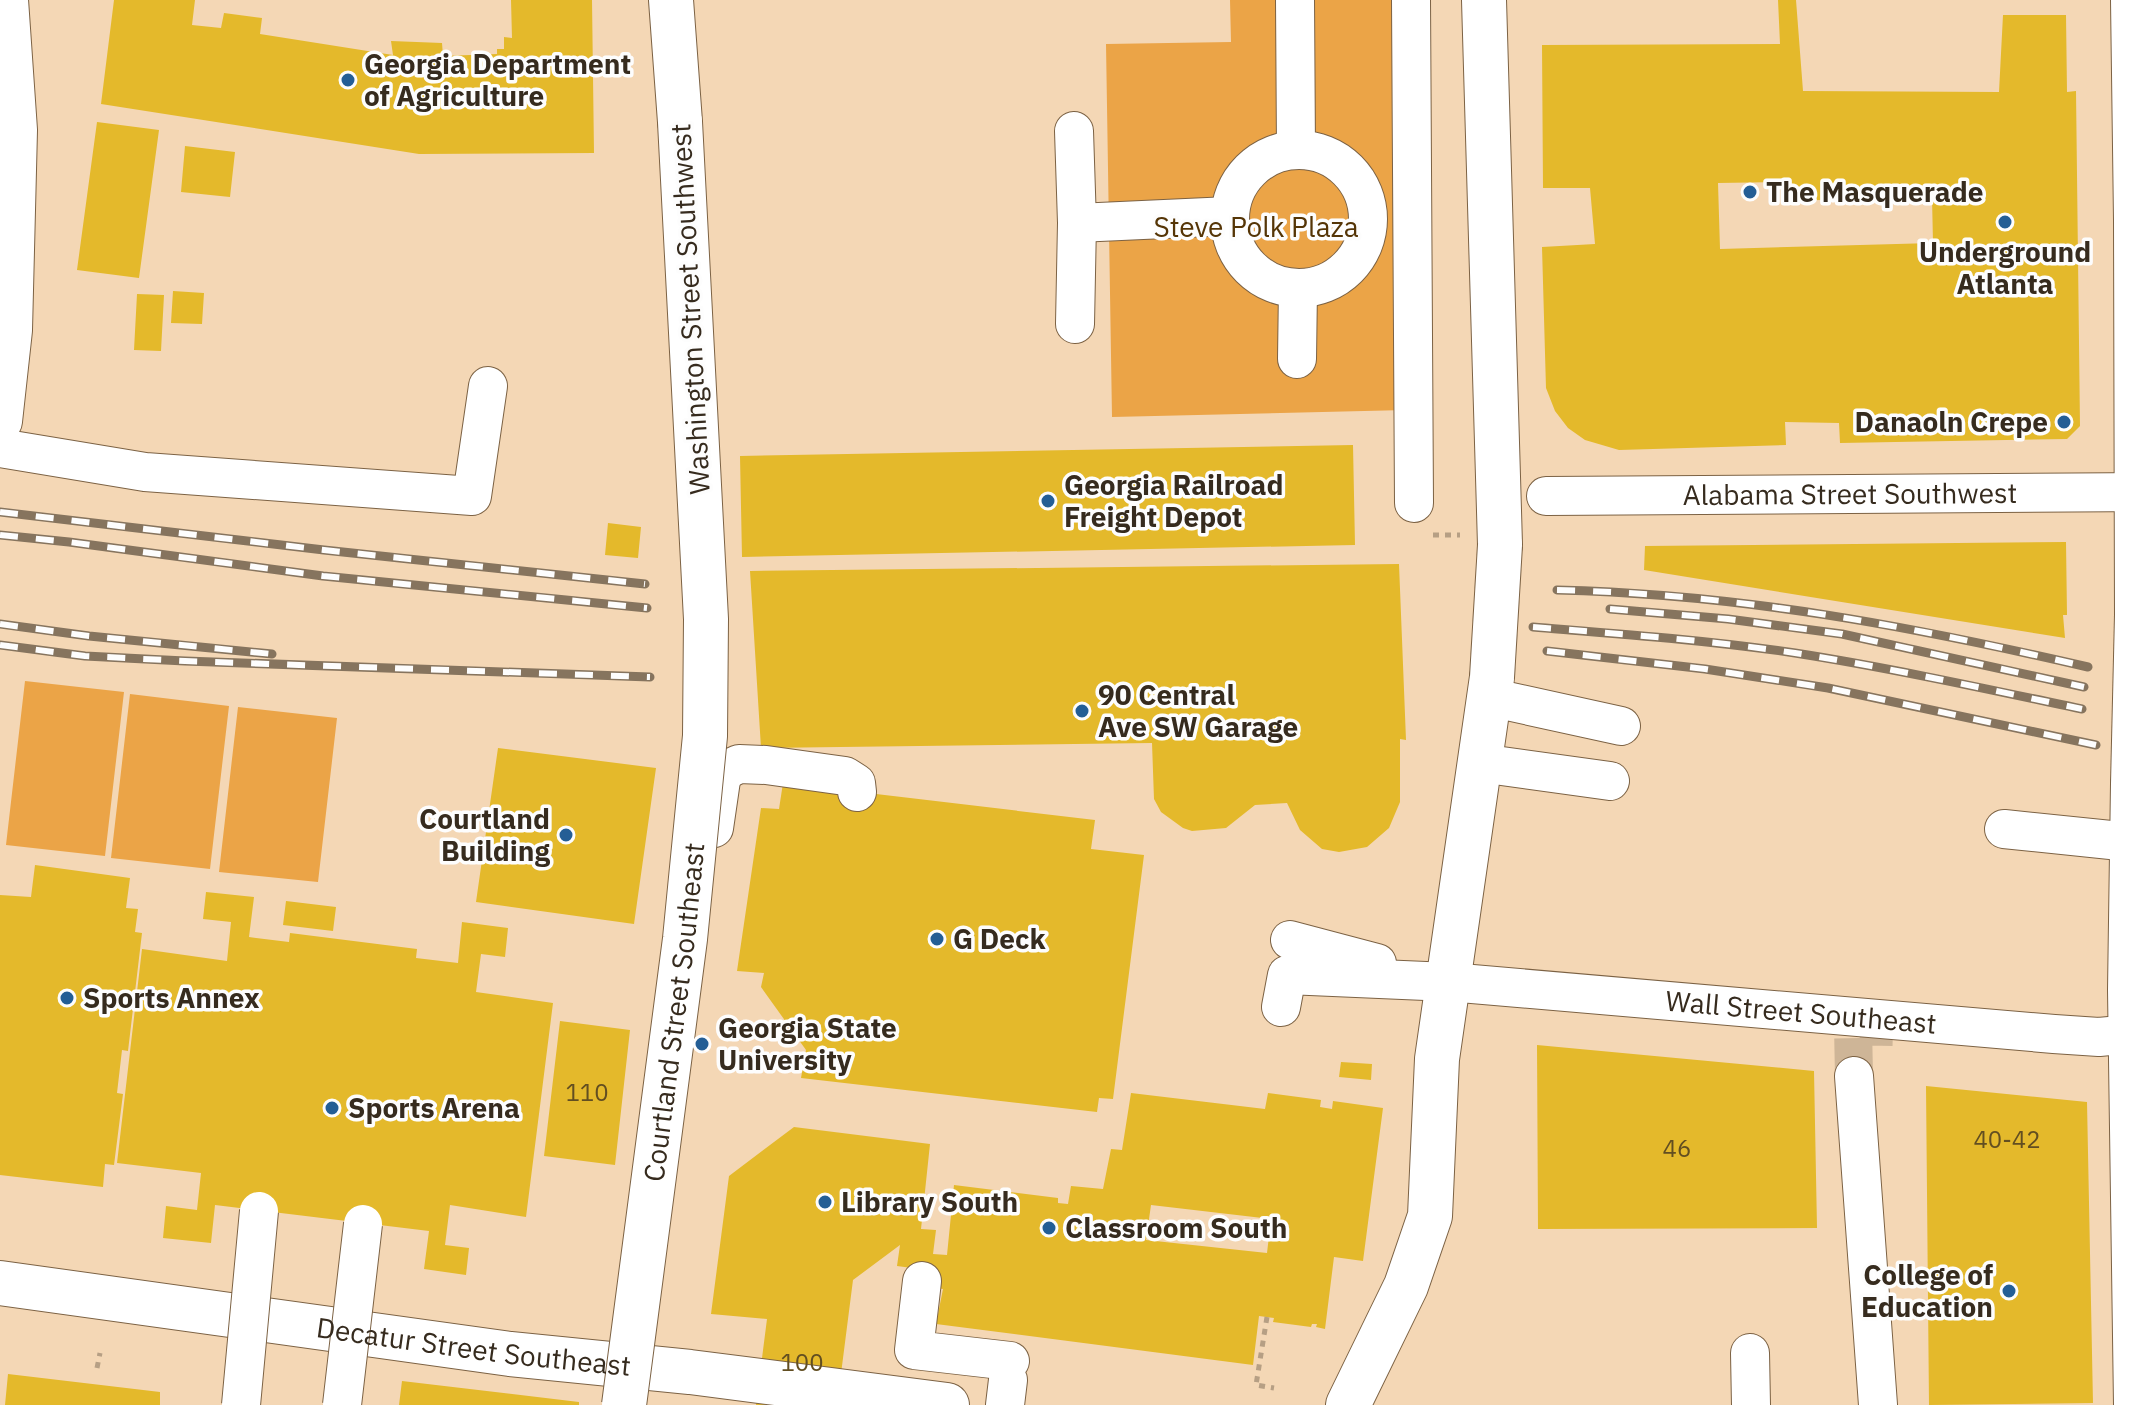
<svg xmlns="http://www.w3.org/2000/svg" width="2152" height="1405" font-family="'IBM Plex Sans',sans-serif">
  <rect width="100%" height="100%" fill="#f4d7b5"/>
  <!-- green -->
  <path fill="#eba447" d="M1230,0H1400L1406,410L1112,417L1106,44L1231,42Z
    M25,681L124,692L105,856L6,845Z
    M130,694L229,706L210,869L111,858Z
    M238,707L337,718L318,882L219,872Z"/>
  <!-- building -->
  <path fill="#e4b92b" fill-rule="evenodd" d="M114,0H195L192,25L221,28L224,13L262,18L260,34L393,55L391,41L442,43L443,56L497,54V49H504V37L512,38L511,0H592L594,153L419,154L101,104Z
    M1778,0H1796L1803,91L1999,92L2003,15H2066L2067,92L2076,91L2080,426L2067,439L1840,443L1839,423L1785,422L1786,445L1619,450L1585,440L1568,428L1555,411L1546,388L1542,247L1595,244L1590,188H1543L1542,45L1780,44ZM1784,182V201L1932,197L1933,243L1720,249L1718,183Z
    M97,122L159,130L139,278L77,270Z
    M185,146L235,152L230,197L181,192Z
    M173,291L204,293L202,324L171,323Z
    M137,294L164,295L161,351L134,350Z
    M1353,445L1355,545L742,557L740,456Z
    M608,523L641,527L638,558L605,555Z
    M2066,542L2067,615H2063L2065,638L1644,570L1645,546Z
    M1399,564L1406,740L1400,739V802L1389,828L1367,847L1339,852L1322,849L1300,830L1287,803L1255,805L1226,828L1192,831L1183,828L1161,812L1154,799L1152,743L761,748L750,571Z
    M498,748L656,768L634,924L476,902Z
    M783,783L1095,820L1091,849L1144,855L1113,1099L1099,1098L1097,1112L801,1078L806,1050L761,987L764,973L737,971L761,808L779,809Z
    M35,865L130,878L126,908L138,909L135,932L142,933L128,1051L122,1050L117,1093L123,1094L114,1165L105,1164L103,1187L0,1175V895L31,897Z
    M206,892L254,897L249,937L289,942L290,933L417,949L416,958L458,963L462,922L508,928L505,957L481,954L476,992L553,1003L526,1217L450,1205L445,1245L469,1248L466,1275L424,1269L429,1231L215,1205L211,1243L163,1238L166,1206L197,1210L201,1173L117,1163L142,949L227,961L231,922L203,919Z
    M286,901L336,907L333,931L283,925Z
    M560,1021L630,1030L615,1165L544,1156Z
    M1537,1045L1814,1071L1817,1228L1538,1229Z
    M1341,1062L1372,1064L1371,1080L1339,1077Z
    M1926,1086L2087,1102L2093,1403L1929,1405Z
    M1131,1093L1265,1109L1268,1093L1321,1100L1320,1107L1332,1109L1333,1101L1383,1108L1363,1261L1334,1257L1325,1329L1316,1327L1317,1324H1312L1311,1327L1273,1322L1274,1318L1259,1316L1253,1365L936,1324L943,1289L927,1287L912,1268L897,1266L900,1245L853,1280L837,1405H756L767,1319L711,1314L729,1176L794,1127L930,1144L921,1229L936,1230L933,1254L947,1255L954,1185L1058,1198V1203L1068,1204L1071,1186L1103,1189L1111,1149L1122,1150ZM1151,1205L1271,1219L1267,1253L1146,1240Z
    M8,1374L160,1392V1405H5Z
    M402,1381L579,1402V1405H399Z"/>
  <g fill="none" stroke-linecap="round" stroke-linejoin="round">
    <!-- minor-tunnel -->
    <path stroke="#ceb597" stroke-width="38" stroke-dasharray="38 19" stroke-linecap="butt" d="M1854,1076L1853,1026L1893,1027"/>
    <!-- minor casing -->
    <g stroke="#7c6244" stroke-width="40">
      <g id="minor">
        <path d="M1295,0L1296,150"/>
        <path d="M1411,0L1414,503"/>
        <path d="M1074,131L1077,223L1075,324"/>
        <circle cx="1299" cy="219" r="69"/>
        <path d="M1077,223L1230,216"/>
        <path d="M1297,359L1298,288"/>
        <path d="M0,448L145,472L472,496L488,386"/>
        <path id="s1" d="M1546,496L2152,492"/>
        <path d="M1489,697L1621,726"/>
        <path d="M1480,763L1610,781"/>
        <path d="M714,828L721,780L726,770L739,764L766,765L845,776L856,783L857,792"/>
        <path d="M2004,829L2130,842"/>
        <path d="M1290,940L1377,963"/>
        <path id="s2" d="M1281,1007L1287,975L1449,982L2054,1034L2099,1037L2152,1032"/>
        <path d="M1854,1076L1878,1405"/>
        <path d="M922,1281L914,1350L1010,1361"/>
        <path d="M1750,1353L1751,1405"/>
        <path d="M1005,1405L1008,1380"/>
      </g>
    </g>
    <!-- major casing -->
    <g stroke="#7c6244" stroke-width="46">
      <g id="major">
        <path d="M671,0L680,122"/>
        <path d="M1484,0L1500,545"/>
        <path d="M2133,0L2136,220L2137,615"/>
        <path d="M0,421L10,330L15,130L6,0"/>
        <path d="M2133,784L2130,990L2136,1405"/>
        <path id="s3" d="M0,1283L510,1354L690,1372L947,1405"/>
        <path d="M1348,1405L1406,1286L1430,1216L1437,1059L1492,677"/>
      </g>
    </g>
    <!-- path -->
    <path stroke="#b69f84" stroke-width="5" stroke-dasharray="6 6" stroke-linecap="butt" d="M1433,535H1460
      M1267,1317L1256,1385L1274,1388
      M97,1368L100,1353"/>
    <!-- minor -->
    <use href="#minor" stroke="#fff" stroke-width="38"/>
    <!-- major -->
    <use href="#major" stroke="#fff" stroke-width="44"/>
    <!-- rail casing -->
    <g stroke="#86745e" stroke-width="9">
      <path id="rail" d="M0,512L324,550L645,584
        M0,535L69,542L323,576L647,608
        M1557,590C1740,594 1910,626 2088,667
        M1610,609L1728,619L1842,634L2084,687
        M0,624L89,636L272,654
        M1533,627C1621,634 1708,640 1795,653C1891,668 1987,689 2082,709
        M0,645L85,656L185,661L650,677
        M1547,651L1705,669L1828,688L2096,745"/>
    </g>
    <!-- rail -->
    <use href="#rail" stroke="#fdfdfd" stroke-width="6" stroke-dasharray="18" stroke-linecap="butt"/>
    <!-- minor-bridge casing -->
    <g stroke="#7c6244" stroke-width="40" stroke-linecap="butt">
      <path id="minor-bridge" d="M241,1405L259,1211
        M342,1405L363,1224"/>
    </g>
    <!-- major-bridge casing -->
    <g stroke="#7c6244" stroke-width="46" stroke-linecap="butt">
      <g id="major-bridge">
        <path d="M1492,677L1500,545"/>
        <path d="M2133,784L2137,615"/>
        <path id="s4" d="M624,1405L685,939L705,736L706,619L680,122"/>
      </g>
    </g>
    <!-- minor-bridge -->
    <use href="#minor-bridge" stroke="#fff" stroke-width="38"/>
    <!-- major-bridge -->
    <use href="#major-bridge" stroke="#fff" stroke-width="44"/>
  </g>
  <!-- markers -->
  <g fill="#245e95" stroke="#fdfdfd" stroke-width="3">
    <circle cx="348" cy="80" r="8"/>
    <circle cx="1750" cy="192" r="8"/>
    <circle cx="2005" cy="222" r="8"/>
    <circle cx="2064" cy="422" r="8"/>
    <circle cx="1048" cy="501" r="8"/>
    <circle cx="1082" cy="711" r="8"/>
    <circle cx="566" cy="835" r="8"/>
    <circle cx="937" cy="939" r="8"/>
    <circle cx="67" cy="998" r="8"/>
    <circle cx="702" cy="1044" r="8"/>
    <circle cx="332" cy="1108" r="8"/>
    <circle cx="825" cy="1202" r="8"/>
    <circle cx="1049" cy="1228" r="8"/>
    <circle cx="2009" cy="1291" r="8"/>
  </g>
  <g text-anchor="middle" stroke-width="7" stroke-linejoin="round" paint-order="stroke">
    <!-- number labels -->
    <g font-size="24" fill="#624e21">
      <text x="587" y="1101">110</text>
      <text x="2007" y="1148">40-42</text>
      <text x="1677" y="1157">46</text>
      <text x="802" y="1371">100</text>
    </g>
    <!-- poi labels -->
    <g font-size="28" font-weight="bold" fill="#362b1e" stroke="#fdfdfd" text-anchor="start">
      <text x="364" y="74">Georgia Department<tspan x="364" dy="32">of Agriculture</tspan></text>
      <text x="1766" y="202">The Masquerade</text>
      <text x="2005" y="262" text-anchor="middle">Underground<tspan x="2005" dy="32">Atlanta</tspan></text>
      <text x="2048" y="432" text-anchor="end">Danaoln Crepe</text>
      <text x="1064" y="495">Georgia Railroad<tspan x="1064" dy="32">Freight Depot</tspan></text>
      <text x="1098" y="705">90 Central<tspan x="1098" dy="32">Ave SW Garage</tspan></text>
      <text x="550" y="829" text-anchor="end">Courtland<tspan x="550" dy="32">Building</tspan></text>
      <text x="953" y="949">G Deck</text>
      <text x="83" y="1008">Sports Annex</text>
      <text x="718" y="1038">Georgia State<tspan x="718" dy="32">University</tspan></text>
      <text x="348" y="1118">Sports Arena</text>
      <text x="841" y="1212">Library South</text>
      <text x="1065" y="1238">Classroom South</text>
      <text x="1993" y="1285" text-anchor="end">College of<tspan x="1993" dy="32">Education</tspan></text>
    </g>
    <!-- park labels -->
    <g font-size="28" fill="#553506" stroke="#fdfdfd">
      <text x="1256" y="237">Steve Polk Plaza</text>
    </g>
    <!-- street labels -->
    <g font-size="28" fill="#362b1e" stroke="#fdfdfd">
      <text transform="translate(690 309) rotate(-93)" y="10">Washington Street Southwest</text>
      <text dy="10" stroke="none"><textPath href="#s1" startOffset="304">Alabama Street Southwest</textPath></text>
      <text dy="10" stroke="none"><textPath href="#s4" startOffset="396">Courtland Street Southeast</textPath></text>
      <text dy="10" stroke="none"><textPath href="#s2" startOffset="548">Wall Street Southeast</textPath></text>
      <text dy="10" stroke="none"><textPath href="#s3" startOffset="478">Decatur Street Southeast</textPath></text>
    </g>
  </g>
</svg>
